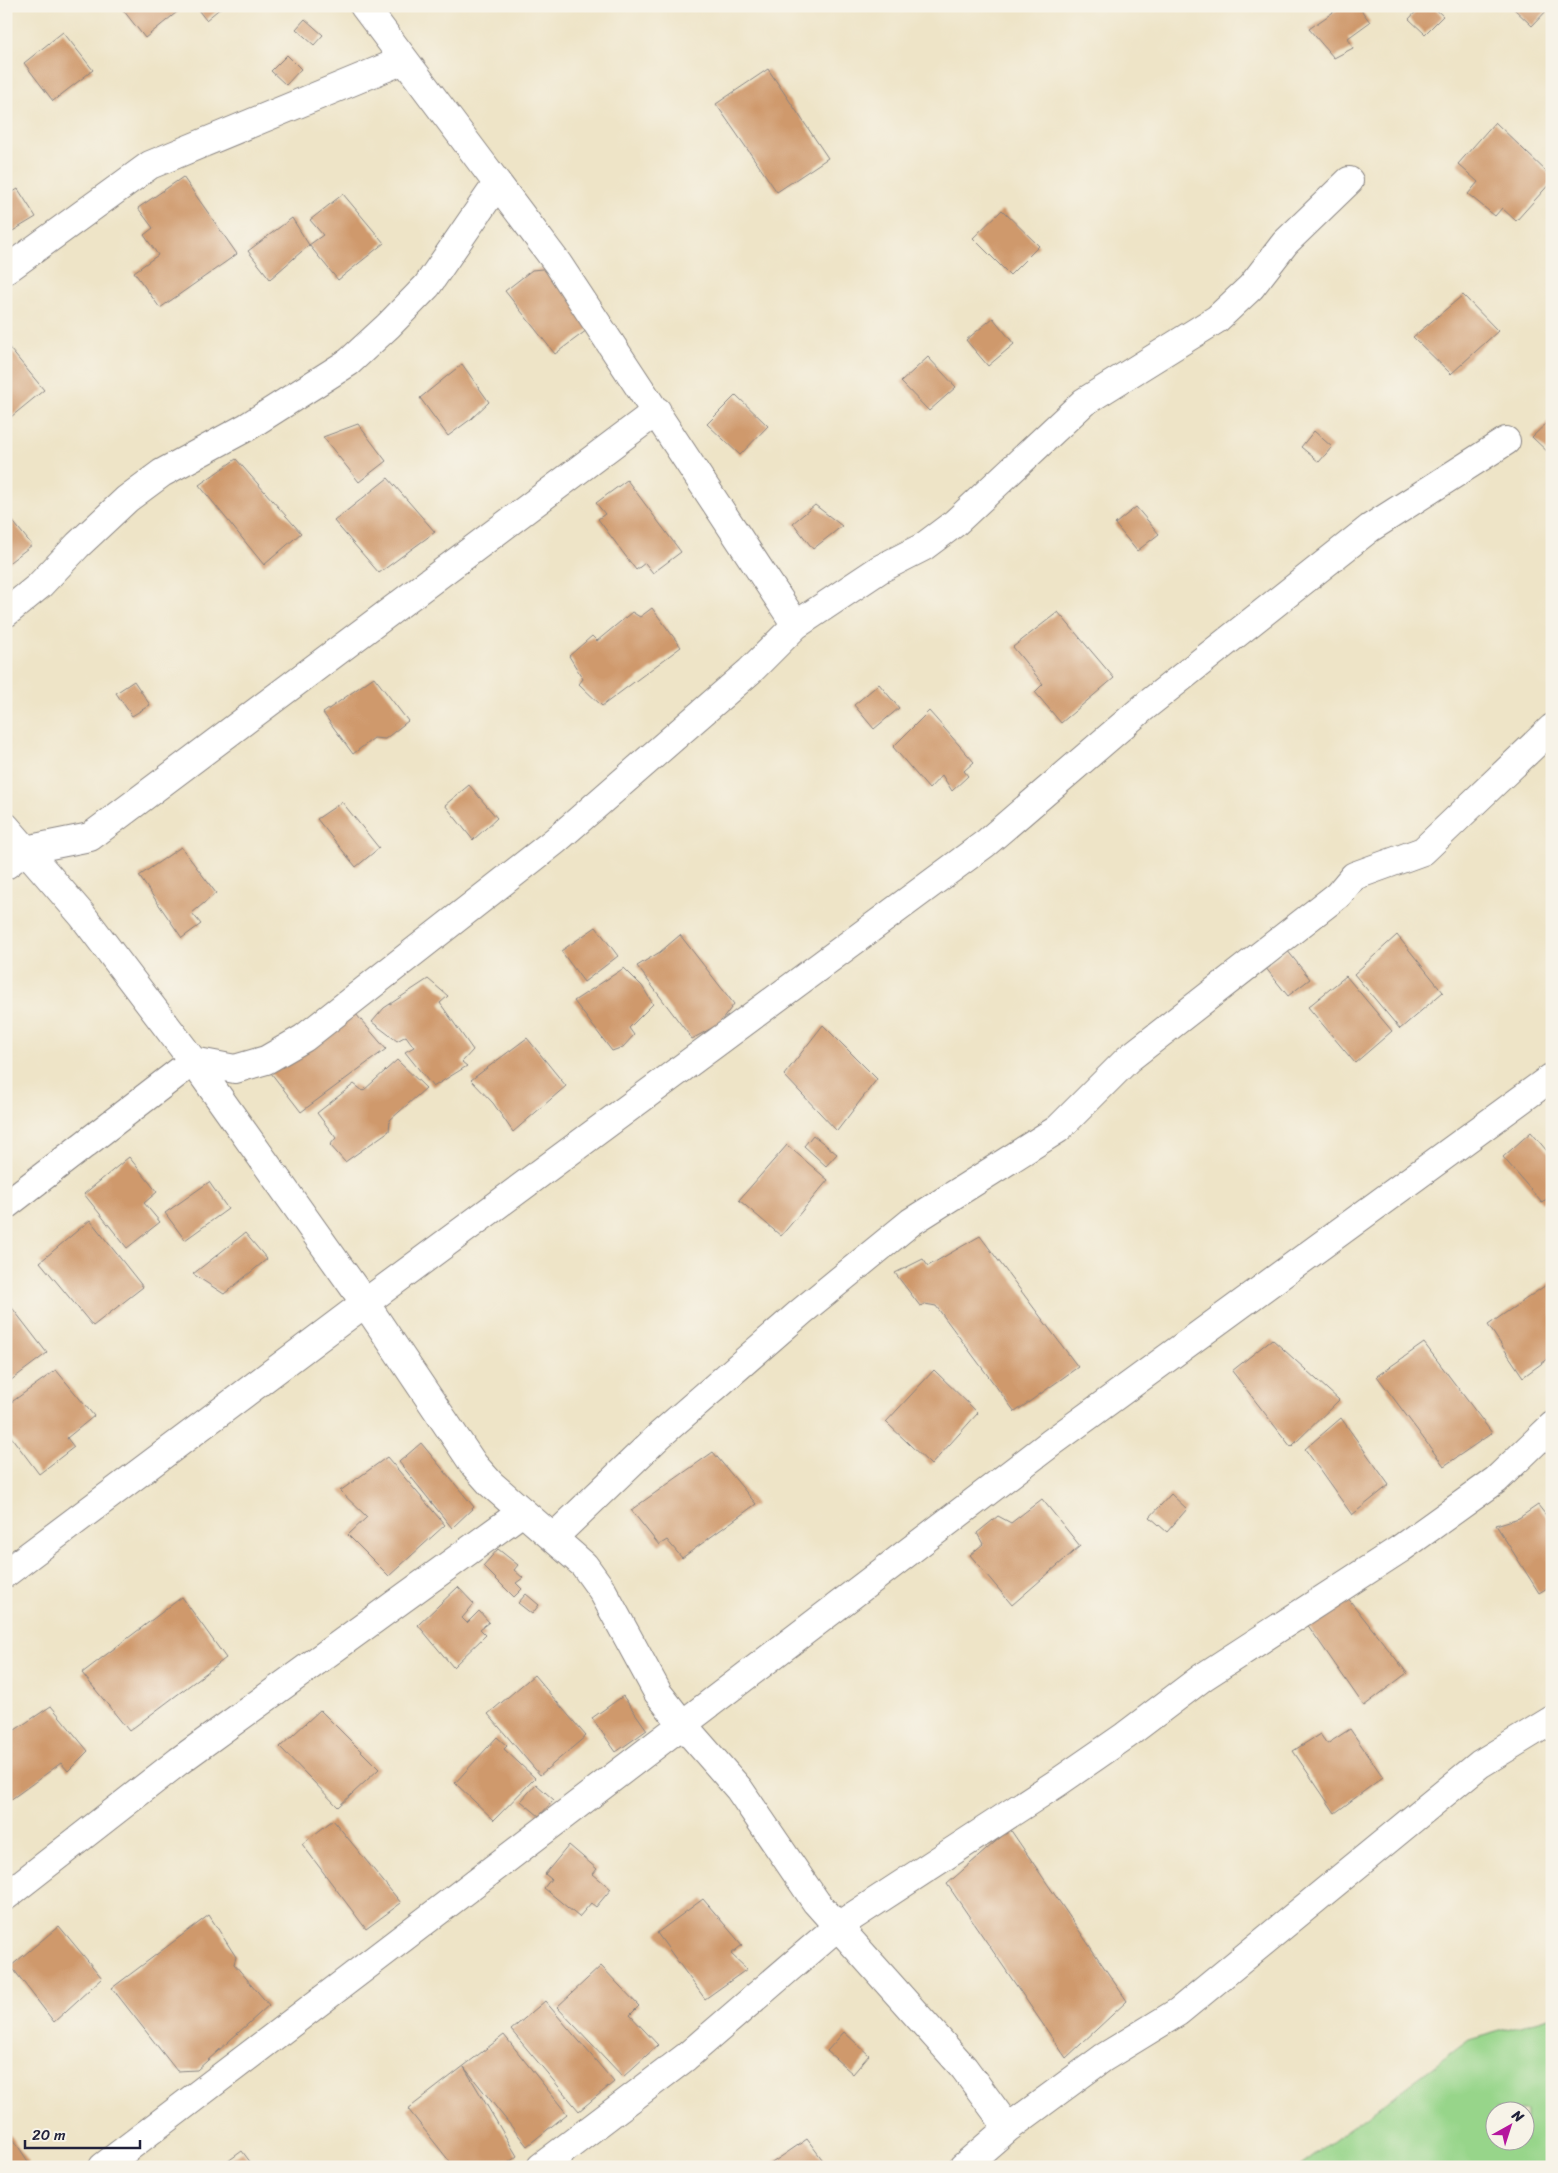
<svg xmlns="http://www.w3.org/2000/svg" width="1558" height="2173" font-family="Sriracha,sans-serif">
  <rect width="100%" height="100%" fill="#f7f3e8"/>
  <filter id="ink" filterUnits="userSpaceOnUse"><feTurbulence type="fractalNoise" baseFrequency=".02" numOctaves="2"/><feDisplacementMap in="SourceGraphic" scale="10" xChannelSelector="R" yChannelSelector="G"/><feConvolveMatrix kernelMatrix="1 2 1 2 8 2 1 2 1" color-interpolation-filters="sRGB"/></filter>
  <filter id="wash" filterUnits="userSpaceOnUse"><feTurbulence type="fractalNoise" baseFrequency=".0096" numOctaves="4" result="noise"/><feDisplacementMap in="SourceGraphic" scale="20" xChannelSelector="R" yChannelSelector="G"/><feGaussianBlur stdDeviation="1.12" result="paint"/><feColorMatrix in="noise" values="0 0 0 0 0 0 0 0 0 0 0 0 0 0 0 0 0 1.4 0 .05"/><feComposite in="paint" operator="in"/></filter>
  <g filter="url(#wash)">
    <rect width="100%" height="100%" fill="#eee4c7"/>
    <!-- green -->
    <path fill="#97d58a" stroke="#5c7c62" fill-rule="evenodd" d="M1552,2016V2167H1298L1469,2040ZM1496,2110H1526V2140H1496Z"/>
    <g id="blocks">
      <!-- building -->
      <path fill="#cf996c" d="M120,6H181L182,8L145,38Z
        M195,6H223L206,20Z
        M1342,6H1358L1370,22L1348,38L1353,48L1334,58L1309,29Z
        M1421,6H1432L1443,16L1425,34L1409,19Z
        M1511,6H1551L1532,26Z
        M305,19L323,35L314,45L296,29Z
        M63,32L93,70L53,101L24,63Z
        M287,55L301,69L286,85L271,71Z
        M768,69L828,158L777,192L716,104Z
        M1495,122L1552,177V181L1516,221L1502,208L1495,216L1468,194L1478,182L1458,164Z
        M183,177L237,254L160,308L134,272L158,255L144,235L153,228L138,208Z
        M18,189L36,217L6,235V196Z
        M343,194L384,243L338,280L309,245L323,235L310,220Z
        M1002,210L1039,246L1010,275L973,238Z
        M292,218L309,245L270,279L248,251Z
        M552,268L595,324L555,354L505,291L532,270Z
        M1463,295L1498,331L1451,374L1413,337Z
        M993,318L1014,344L988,366L966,340Z
        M6,344L44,390L6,421Z
        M928,357L956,387L929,411L901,382Z
        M462,364L489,402L471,419L448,436L420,398Z
        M736,395L768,426L740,455L707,424Z
        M1552,418V456L1532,437Z
        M358,424L386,461L359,482L323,437Z
        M1314,431L1332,447L1319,462L1301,447Z
        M236,459L301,533L264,565L199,485Z
        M388,478L435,532L379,573L334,521Z
        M627,480L681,552L653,573L645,563L636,570L598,519L605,514L596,503Z
        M815,505L842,526L813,549L793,523Z
        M1136,507L1159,534L1137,551L1115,524Z
        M6,513L32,545L6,565Z
        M652,608L681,647L602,706L579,684L583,679L569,656L592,636L597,641L632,612L640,617Z
        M1058,612L1114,678L1061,723L1035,692L1043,684L1013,647Z
        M374,677L408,721L385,739L374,738L353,754L323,713Z
        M134,681L150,705L132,716L116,693Z
        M879,684L899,708L874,729L854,705Z
        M929,711L974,762L964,771L968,776L952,791L942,775L929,789L893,747Z
        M469,785L497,818L473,840L445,805Z
        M342,802L379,848L356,867L317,819Z
        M181,847L216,893L192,913L201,924L182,938L139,876Z
        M596,927L618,956L584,982L561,951Z
        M680,935L734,1004L719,1024L692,1039L637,966L660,952Z
        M1397,935L1443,992L1400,1029L1354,974Z
        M1287,950L1310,979L1288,996L1265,967Z
        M624,968L642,986L653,1004L629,1028L634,1035L623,1047L612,1051L574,1001Z
        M1346,976L1392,1031L1355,1063L1308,1007Z
        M428,979L448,996L440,1003L473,1050L462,1062L467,1066L433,1087L405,1052L414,1047L406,1036L397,1041L372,1022L384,1008Z
        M355,1013L386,1049L301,1112L271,1073Z
        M823,1025L877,1079L837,1131L784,1075Z
        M527,1038L566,1086L513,1132L493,1103L471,1080Z
        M397,1060L426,1088L390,1120L389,1131L345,1162L330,1145L336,1138L317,1113L354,1084L363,1091Z
        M1531,1132L1552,1157V1194L1542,1203L1503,1157Z
        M813,1135L837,1154L826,1166L804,1146Z
        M787,1145L828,1180L781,1236L739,1200Z
        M129,1157L157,1192L144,1203L160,1222L127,1248L84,1194Z
        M209,1182L228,1209L185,1240L165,1213Z
        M90,1220L143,1287L93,1326L40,1262Z
        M245,1233L267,1259L224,1294L193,1274Z
        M980,1236L1078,1367L1015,1412L936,1306L925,1304L920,1306L895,1273L923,1259L928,1266Z
        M1552,1281V1356L1523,1377L1488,1325Z
        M6,1300L47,1353L6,1384Z
        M1272,1339L1339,1400L1291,1447L1232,1371Z
        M1424,1343L1492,1433L1444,1466L1377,1376Z
        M56,1370L94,1416L67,1438L74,1447L39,1474L6,1430V1406Z
        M934,1370L978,1413L931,1465L886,1422Z
        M1341,1418L1389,1485L1352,1515L1305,1449Z
        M421,1443L474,1507L452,1528L399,1462Z
        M713,1452L756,1504L682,1558L667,1540L659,1545L631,1510Z
        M387,1457L445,1525L389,1576L348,1535L367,1517L340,1491Z
        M1171,1494L1187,1509L1167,1532L1150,1517Z
        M1042,1499L1080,1546L1012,1605L970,1555L983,1544L977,1533L998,1516L1011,1523Z
        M1538,1505L1552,1523V1585L1539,1593L1496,1525L1519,1518Z
        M498,1549L518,1565L514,1570L523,1578L516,1583L522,1589L514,1597L483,1566Z
        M458,1587L474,1604L462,1618L467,1623L479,1611L489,1622L480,1629L486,1635L453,1667L418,1625Z
        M526,1594L539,1605L532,1614L518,1603Z
        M182,1597L226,1658L129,1731L82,1673Z
        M1347,1597L1407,1673L1364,1706L1307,1624Z
        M534,1675L586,1736L540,1775L488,1714Z
        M623,1696L647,1730L616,1752L592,1718Z
        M51,1706L88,1751L68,1771L61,1763L6,1803V1736Z
        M320,1710L379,1769L338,1807L280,1747Z
        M1350,1729L1383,1777L1335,1813L1293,1751L1320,1734L1327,1744Z
        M497,1737L507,1746L504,1749L535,1778L494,1820L455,1783Z
        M536,1784L554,1800L539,1816L521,1801Z
        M333,1820L401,1903L366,1929L302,1844Z
        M1010,1829L1127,2001L1066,2058L947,1884Z
        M569,1845L597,1869L593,1874L611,1889L596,1907L591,1903L579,1917L544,1888L551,1879L545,1874Z
        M703,1899L742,1945L731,1954L747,1969L705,1999L657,1933Z
        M209,1915L236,1957L234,1964L269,2005L197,2070L177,2071L112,1988Z
        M59,1926L102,1978L54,2022L11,1966Z
        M601,1966L639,2006L630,2015L658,2045L623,2077L557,2007Z
        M545,2001L614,2082L579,2111L511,2030Z
        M844,2032L869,2055L853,2074L827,2051Z
        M504,2035L567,2114L527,2146L464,2067L517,2156L503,2167H454L408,2109Z
        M6,2132L12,2137L29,2163L25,2167H6Z
        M807,2139L828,2167H766Z
        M242,2151L254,2167H220Z"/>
    </g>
  </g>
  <g filter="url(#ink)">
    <use href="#blocks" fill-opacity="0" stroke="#888381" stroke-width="1"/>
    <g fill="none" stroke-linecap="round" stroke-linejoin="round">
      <!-- street casing -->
      <g stroke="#888381" stroke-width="30">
        <path id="street" d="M6,270L150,165L404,60
          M6,613L39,586L78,545L127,499L162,473L247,427L349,362L388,326L427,286L497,184
          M796,625L880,569L923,547L955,523L1084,402L1217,319L1251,287L1285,243L1349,181
          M6,827L82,915L193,1061L365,1303L474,1465L491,1484L584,1565L602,1590L658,1693L683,1725L739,1789L816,1902L964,2068L1008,2128L1103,2058L1178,2012L1480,1764L1552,1720
          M6,865L25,850L90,837L657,411
          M6,1205L193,1061L235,1069L266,1060L304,1038L555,841L750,671L796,625L558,264L364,6
          M554,1537L660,1435L801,1312L911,1222L1058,1129L1128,1059L1338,895L1354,876L1423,851L1552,728
          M6,1573L365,1303L986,843L1143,708L1370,528L1506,441
          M6,1896L179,1761L522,1512
          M103,2167L1051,1443L1552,1077
          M541,2167L686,2057L838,1926L1057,1783L1125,1736L1203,1677L1400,1549L1496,1480L1552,1426
          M963,2167L1008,2128"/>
      </g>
      <!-- street -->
      <use href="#street" stroke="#fff" stroke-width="28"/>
    </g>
  </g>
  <!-- margin -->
  <rect width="1558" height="2173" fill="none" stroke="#f7f3e8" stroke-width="25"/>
  <!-- north arrow -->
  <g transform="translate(1510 2126) rotate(39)"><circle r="24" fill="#f7f3e8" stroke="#a29fa3"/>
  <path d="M0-4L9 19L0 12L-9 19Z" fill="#b5179e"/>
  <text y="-8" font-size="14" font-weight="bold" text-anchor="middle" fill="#22223b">N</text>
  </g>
  <!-- scale -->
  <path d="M25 2140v8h115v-8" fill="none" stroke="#22223b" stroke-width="2.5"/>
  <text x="32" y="2140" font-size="15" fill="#22223b" stroke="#f7f3e8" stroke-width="4" paint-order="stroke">20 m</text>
</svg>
